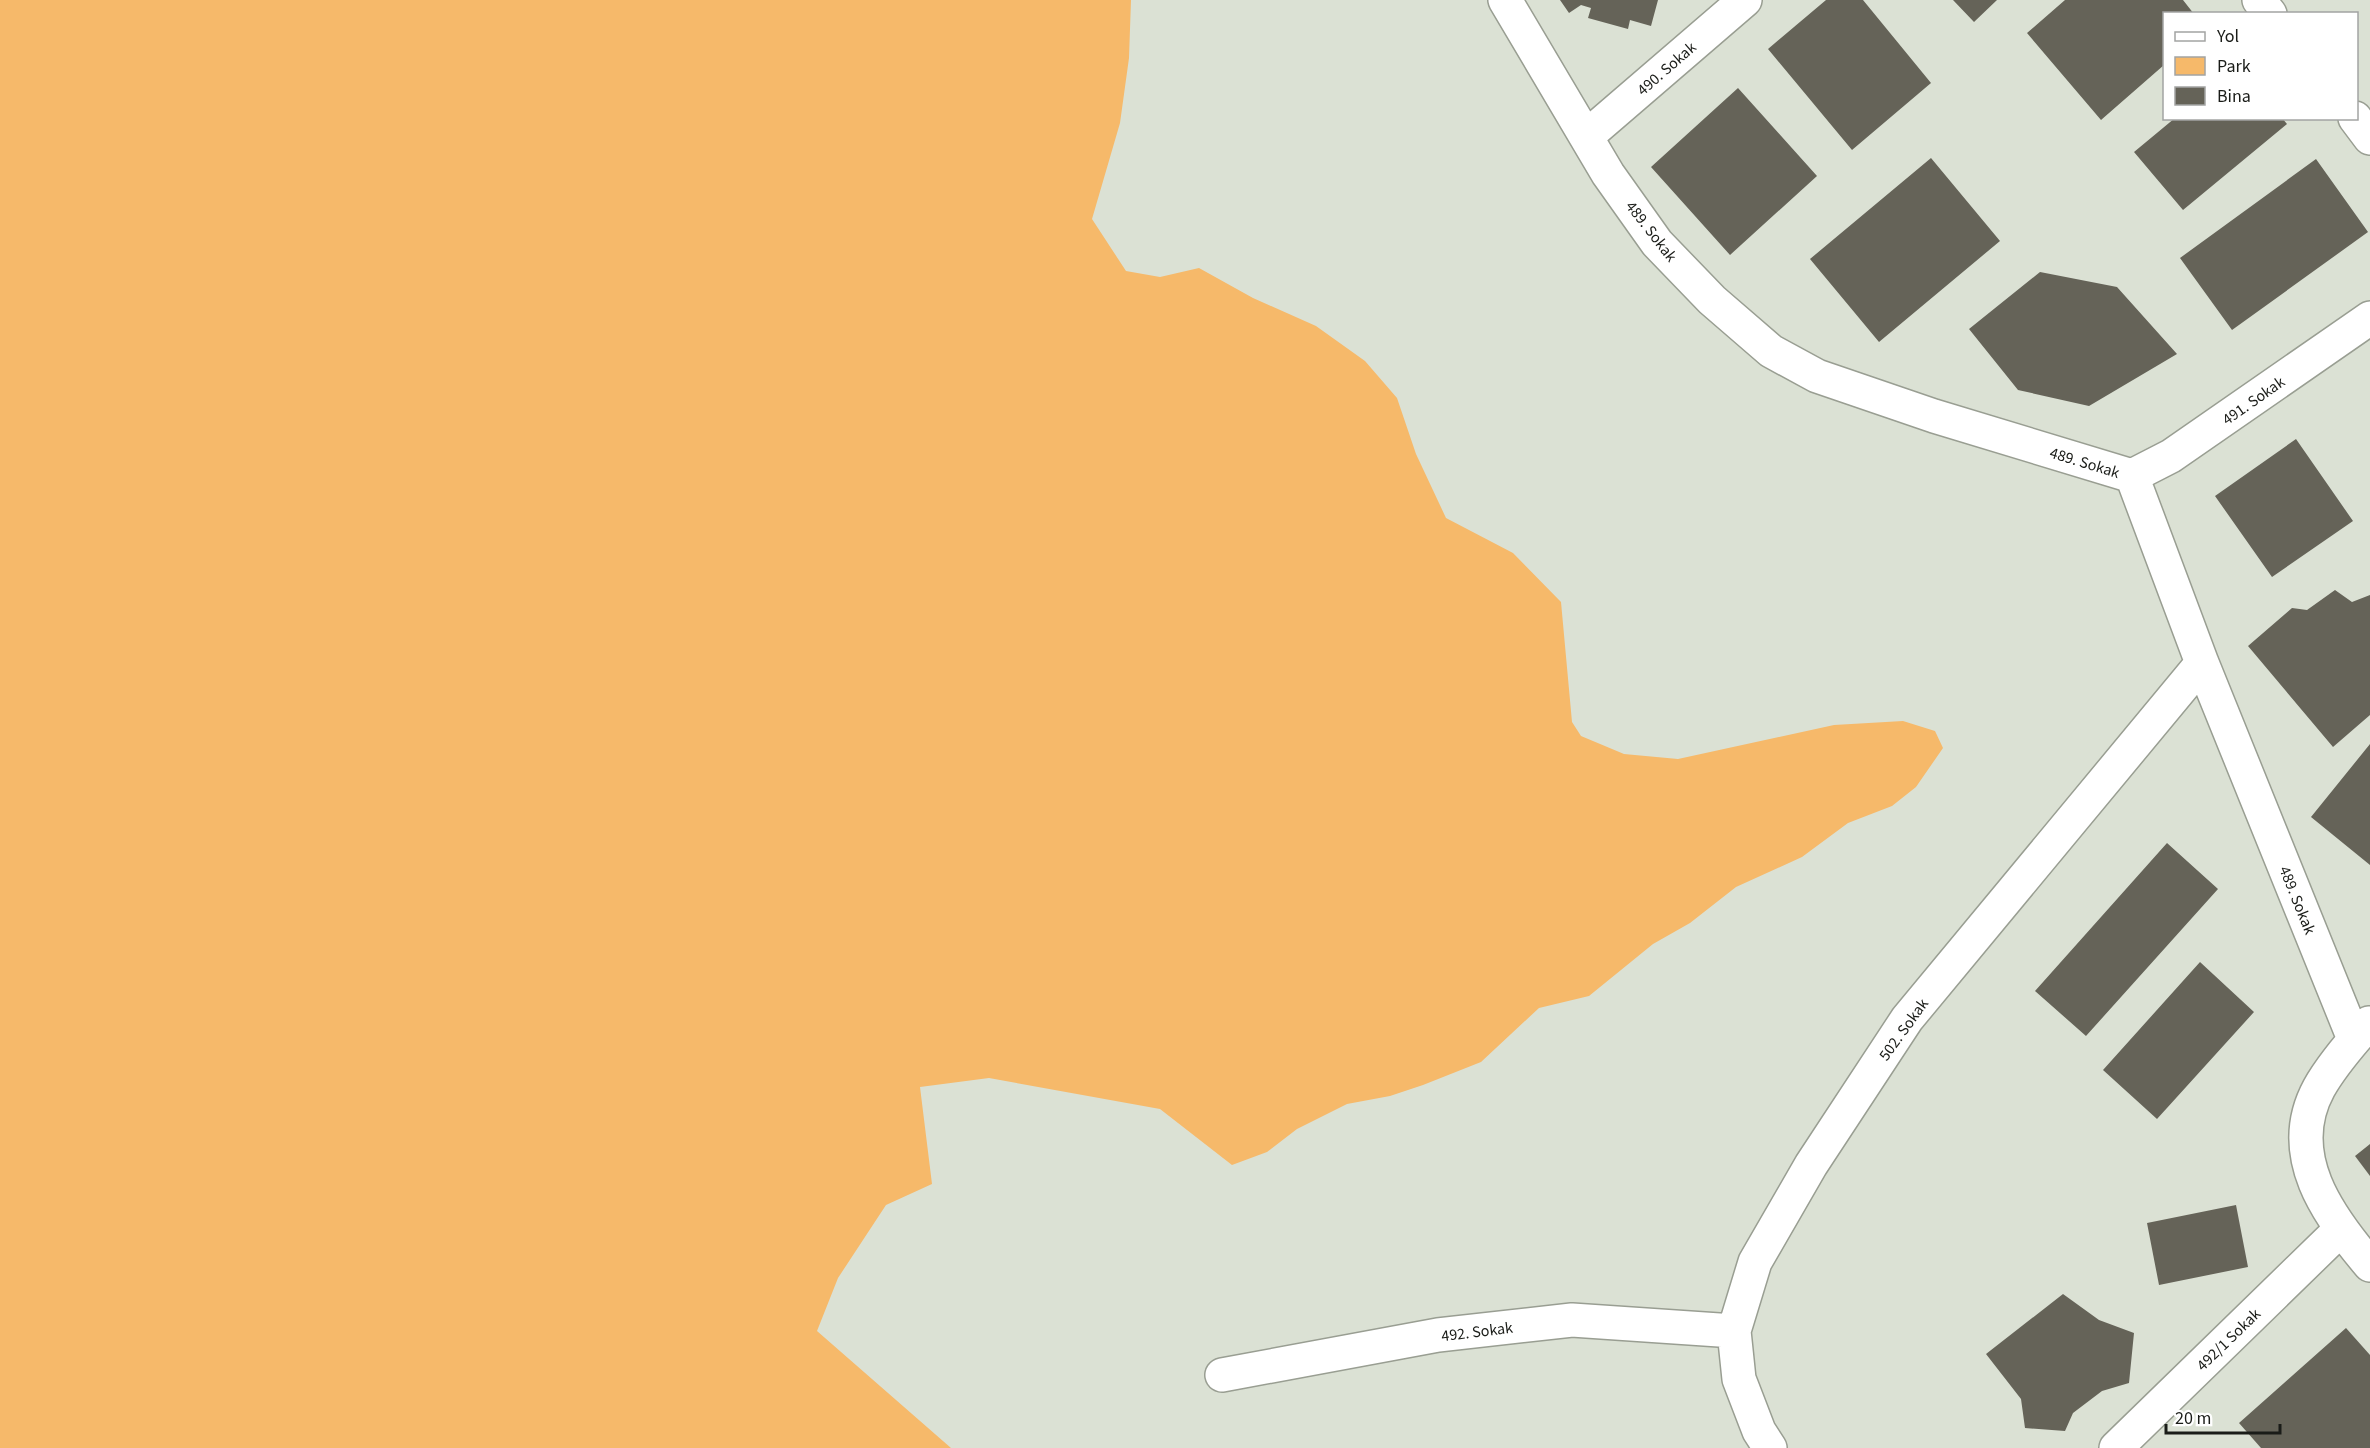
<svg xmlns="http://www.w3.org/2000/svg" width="2370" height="1448" font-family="'Source Sans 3',sans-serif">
  <rect width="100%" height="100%" fill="#dbe1d4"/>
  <!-- green -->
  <path fill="#f6b96a" d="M0,0H1131L1129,58L1120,123L1092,219L1126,271L1160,277L1199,268L1253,298L1316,326L1365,361L1397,398L1416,454L1446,518L1513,553L1561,602L1572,722L1581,736L1624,754L1678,759L1834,725L1903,721L1935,731L1943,748L1916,787L1892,806L1848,823L1802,857L1736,887L1690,923L1653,944L1589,996L1539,1008L1481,1062L1423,1085L1390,1096L1347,1104L1297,1129L1267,1152L1232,1165L1160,1109L989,1078L920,1087L932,1184L886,1205L838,1278L817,1331L951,1448H0Z"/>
  <!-- building -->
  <path fill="#656358" d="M1560,0H1658L1651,26L1630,20L1628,29L1588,18L1591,8L1581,5L1569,13Z
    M1826,0H1863L1931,83L1852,150L1768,49Z
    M1953,0H1997L1974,22Z
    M2065,0H2183L2194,14H2164V65L2101,120L2027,33Z
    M1738,88L1817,176L1730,255L1651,167Z
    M2175,118H2282L2287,124L2183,210L2134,152Z
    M1931,158L2000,241L1879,342L1810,259Z
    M2316,159L2368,232L2232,330L2180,258Z
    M2040,272L2117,287L2177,354L2089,406L2018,390L1969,329Z
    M2296,439L2353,521L2272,577L2215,496Z
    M2335,590L2352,602L2370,595V715L2333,747L2248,646L2292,608L2307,610Z
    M2370,744V865L2311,817Z
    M2167,843L2218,889L2086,1036L2035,991Z
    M2200,962L2254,1012L2157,1119L2103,1070Z
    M2370,1144V1176L2355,1156Z
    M2236,1205L2248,1267L2159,1285L2147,1223Z
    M2063,1294L2099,1320L2134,1333L2129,1383L2102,1391L2073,1413L2065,1431L2025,1428L2021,1399L1986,1354Z
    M2346,1328L2370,1355V1448H2261L2239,1423Z"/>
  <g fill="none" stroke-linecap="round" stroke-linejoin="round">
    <!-- minor casing -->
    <g stroke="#999e92" stroke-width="36">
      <path id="minor" d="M1505,0L1608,174L1657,243L1712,300L1771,351L1817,376L1934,416L2132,476L2202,663L2354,1039
        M2259,0L2270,14
        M2355,118L2370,138
        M1587,136L1745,0
        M2132,476L2171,456L2370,318
        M2369,1023C2351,1043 2332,1065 2319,1088C2283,1154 2328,1216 2370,1265
        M1222,1375L1438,1335L1572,1320L1734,1331
        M1770,1448L1759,1431L1739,1379L1734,1331L1755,1262L1811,1165L1907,1019L2202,663
        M2116,1448L2340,1230"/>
    </g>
    <!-- minor -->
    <use href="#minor" stroke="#fff" stroke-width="33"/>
  </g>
  <g text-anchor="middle" stroke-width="6" stroke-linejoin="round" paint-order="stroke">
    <!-- street labels -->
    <g font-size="16" fill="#1a1c18" stroke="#fff">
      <text transform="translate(1666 68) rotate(-41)" y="6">490. Sokak</text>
      <text transform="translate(1652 231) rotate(52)" y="6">489. Sokak</text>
      <text transform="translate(2253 400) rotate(-35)" y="6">491. Sokak</text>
      <text transform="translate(2085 462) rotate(17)" y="6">489. Sokak</text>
      <text transform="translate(2298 900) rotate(68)" y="6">489. Sokak</text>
      <text transform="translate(1903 1029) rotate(-54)" y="6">502. Sokak</text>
      <text transform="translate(1477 1331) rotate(-7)" y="6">492. Sokak</text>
      <text transform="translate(2228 1339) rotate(-44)" y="6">492/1 Sokak</text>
    </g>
  </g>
  <!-- legend -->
  <rect x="2163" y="12" width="195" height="108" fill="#ffffff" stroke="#a3a4a3" stroke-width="1.5"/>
  <rect x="2175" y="32" width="30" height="9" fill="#ffffff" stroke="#a3a4a3" stroke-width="1.5"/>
  <text x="2217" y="42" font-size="18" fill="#1a1c18">Yol</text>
  <rect x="2175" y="57" width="30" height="18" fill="#f6b96a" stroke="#a3a4a3" stroke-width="1.5"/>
  <text x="2217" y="72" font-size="18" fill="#1a1c18">Park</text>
  <rect x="2175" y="87" width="30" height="18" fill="#656358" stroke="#a3a4a3" stroke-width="1.5"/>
  <text x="2217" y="102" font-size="18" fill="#1a1c18">Bina</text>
  <!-- scale -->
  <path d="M2166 1424v9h114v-9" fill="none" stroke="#1a1c18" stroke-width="3"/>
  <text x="2175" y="1424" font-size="18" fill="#1a1c18" stroke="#ffffff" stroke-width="4.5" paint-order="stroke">20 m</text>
</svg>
